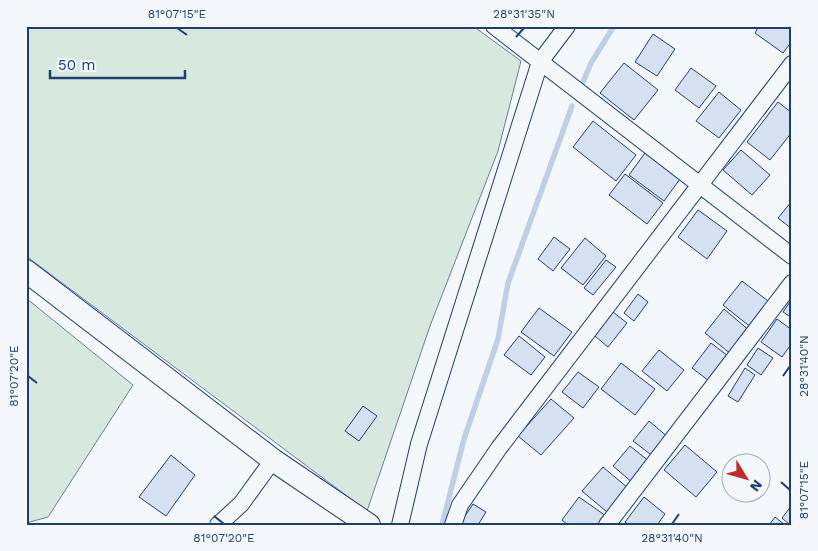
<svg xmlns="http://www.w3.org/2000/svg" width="818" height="551" font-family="'Work Sans',sans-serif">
  <rect width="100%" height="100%" fill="#f4f7fb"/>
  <!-- green -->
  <path fill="#d7e8df" stroke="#687fa3" d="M26,26H473L521,61L498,151L430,326L367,511L26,256Z
    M26,298L133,385L48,517L26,523Z"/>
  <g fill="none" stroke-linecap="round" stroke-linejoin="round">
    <!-- stream -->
    <path stroke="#bed0e5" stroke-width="5.5" d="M583,82L591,63L614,26
      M442,525L464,439L498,339L508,283L572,106"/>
  </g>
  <!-- building -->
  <path fill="#d5e0f0" stroke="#1d3f73" d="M759,26H792V41L783,53L755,33Z
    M653,34L675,49L657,76L635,62Z
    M624,63L658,90L634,120L600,93Z
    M691,68L716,86L699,108L675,90Z
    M719,92L741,110L719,138L696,121Z
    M778,102L792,113V132L770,160L747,142Z
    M593,121L636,155L616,181L573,147Z
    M741,150L770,175L752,195L723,170Z
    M645,153L680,179L664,201L629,175Z
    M625,174L663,203L647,224L609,195Z
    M792,201V229L778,218Z
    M698,210L727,231L707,259L678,237Z
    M554,237L570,249L553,271L538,259Z
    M585,238L606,256L583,285L561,268Z
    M606,260L616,267L593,295L584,288Z
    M742,281L772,304L753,329L723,305Z
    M638,294L648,302L634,321L624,313Z
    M792,299V318L783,312Z
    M539,308L572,332L554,356L521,332Z
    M724,309L751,332L732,355L705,333Z
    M613,312L627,323L608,347L595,336Z
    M777,319L792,330V343L782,357L761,342Z
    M519,336L545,357L531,375L504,355Z
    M711,343L732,359L713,384L692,368Z
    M758,348L773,358L761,375L747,365Z
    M659,350L684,370L667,391L642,371Z
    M621,363L655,389L635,415L601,389Z
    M745,368L755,375L738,402L728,396Z
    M578,372L599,387L583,408L562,392Z
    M551,399L574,418L541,455L518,436Z
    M363,406L377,416L359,441L345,431Z
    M649,421L669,438L654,457L633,441Z
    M685,445L717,472L696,497L664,470Z
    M630,446L650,462L633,483L613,466Z
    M171,455L195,475L166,516L139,497Z
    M603,467L628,488L607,512L582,491Z
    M579,497L606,516L600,525H568L562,520Z
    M644,497L665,514L657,525H629L625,522Z
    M473,504L486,512L478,525H459Z
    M792,505V525H790L782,518Z
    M775,517L785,525H769Z"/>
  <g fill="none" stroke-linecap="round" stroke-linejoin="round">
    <!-- street casing -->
    <g stroke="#1d3f73" stroke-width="18">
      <path id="street" d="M494,26L792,256
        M218,525L241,504L273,460
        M400,525L419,444L540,62L567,26
        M453,525L460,505L499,448L792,64
        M607,525L792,283"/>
    </g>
    <!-- secondary casing -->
    <g stroke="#1d3f73" stroke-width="24">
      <path id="secondary" d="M26,271L273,460L369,525"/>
    </g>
    <!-- street -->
    <use href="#street" stroke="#f4f7fb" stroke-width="16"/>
    <!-- secondary -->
    <use href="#secondary" stroke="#f4f7fb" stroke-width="22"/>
  </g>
  <!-- ticks -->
  <path fill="none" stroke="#1d3f73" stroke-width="2" d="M177,28L187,35M516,37L524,28M28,376L37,383M783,376L790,366M781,482L790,490M214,516L224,524M672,524L679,514"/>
  <!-- border -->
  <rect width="818" height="551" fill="none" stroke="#f4f7fb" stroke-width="55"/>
  <!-- north arrow -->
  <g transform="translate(746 478) rotate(127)"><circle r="24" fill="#f4f7fb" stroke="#9eadc5"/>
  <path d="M0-4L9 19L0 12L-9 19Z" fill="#c62828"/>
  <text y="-8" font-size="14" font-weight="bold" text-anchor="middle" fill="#1d3f73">N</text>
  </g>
  <!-- scale -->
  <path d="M50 70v8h135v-8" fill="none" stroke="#1d3f73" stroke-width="2.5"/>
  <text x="58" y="70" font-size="15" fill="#1d3f73" stroke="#f4f7fb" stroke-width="4" paint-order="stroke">50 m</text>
  <rect x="28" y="28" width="762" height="496" fill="none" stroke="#1d3f73" stroke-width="2"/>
  <g font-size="12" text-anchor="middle" fill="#1d3f73">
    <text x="177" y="18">81°07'15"E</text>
    <text x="524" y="18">28°31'35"N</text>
    <text transform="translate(804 366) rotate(-90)" y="4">28°31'40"N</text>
    <text transform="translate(14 376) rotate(-90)" y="4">81°07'20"E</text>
    <text transform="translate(804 490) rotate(-90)" y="4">81°07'15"E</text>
    <text x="224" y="542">81°07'20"E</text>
    <text x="672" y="542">28°31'40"N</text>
  </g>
</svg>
